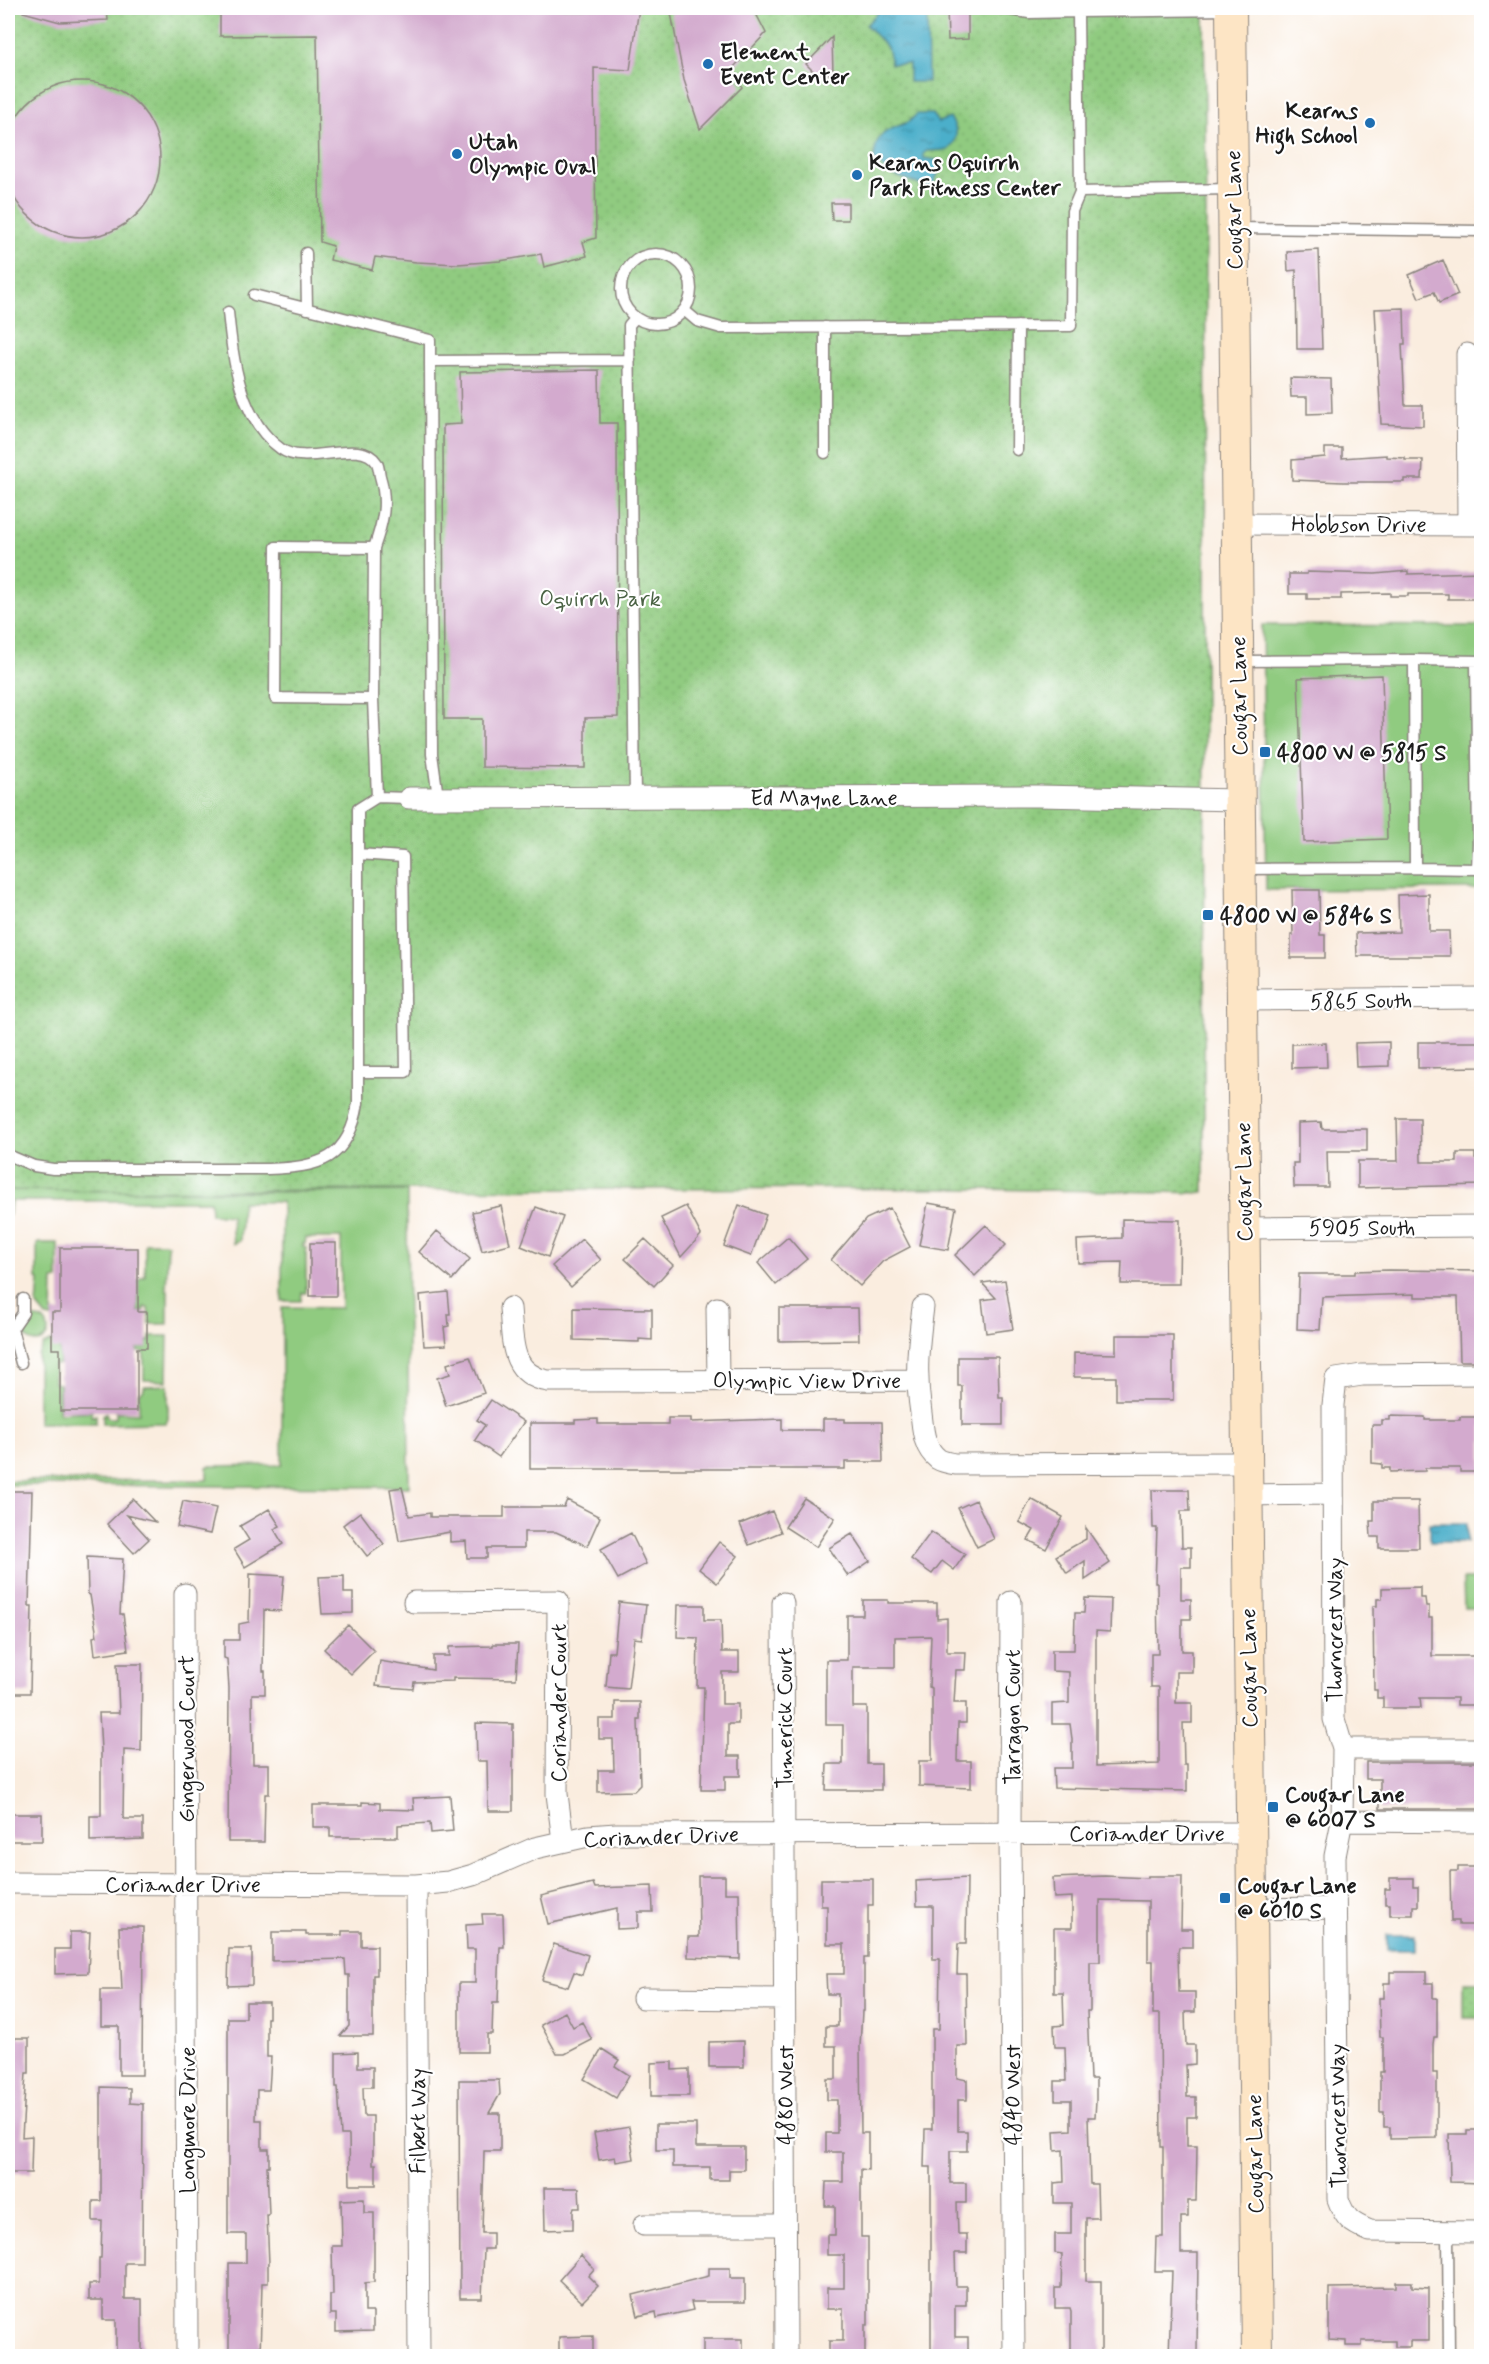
<svg xmlns="http://www.w3.org/2000/svg" width="1489" height="2364" font-family="Mynerve,sans-serif">
  <defs>
    <pattern id="park-dots" width="8" height="8" patternUnits="userSpaceOnUse" patternTransform="scale(1.5)"><rect width="8" height="8" fill="#90cb80"/><path d="M2 2h.1M6 6h.1" fill="none" stroke="#7cae6e" stroke-width="1.8" stroke-linecap="round"/></pattern>
    <pattern id="water-ripples" width="26" height="14" patternUnits="userSpaceOnUse" patternTransform="scale(1.5)"><rect width="26" height="14" fill="#4bafca"/><path d="M2 4q2-2 4 0t4 0M15 11q2-2 4 0t4 0" fill="none" stroke="#3e8ea3"/></pattern>
  </defs>
  <rect width="100%" height="100%" fill="#fff"/>
  <filter id="ink" filterUnits="userSpaceOnUse"><feTurbulence type="fractalNoise" baseFrequency=".0167" numOctaves="2"/><feDisplacementMap in="SourceGraphic" scale="12" xChannelSelector="R" yChannelSelector="G"/><feConvolveMatrix kernelMatrix="1 2 1 2 8 2 1 2 1" color-interpolation-filters="sRGB"/></filter>
  <filter id="wash" filterUnits="userSpaceOnUse"><feTurbulence type="fractalNoise" baseFrequency=".008" numOctaves="4" result="noise"/><feDisplacementMap in="SourceGraphic" scale="24" xChannelSelector="R" yChannelSelector="G"/><feGaussianBlur stdDeviation="1.35" result="paint"/><feColorMatrix in="noise" values="0 0 0 0 0 0 0 0 0 0 0 0 0 0 0 0 0 1.4 0 .05"/><feComposite in="paint" operator="in"/></filter>
  <g filter="url(#wash)">
    <rect width="100%" height="100%" fill="#faeddf"/>
    <!-- grass -->
    <path fill="#90cb80" stroke="#56744e" stroke-width="1.5" d="M1262,625L1481,626V889L1266,890Z
      M8,1190L291,1192L407,1191L409,1487L8,1485V1481L207,1480V1467L209,1466L282,1465V1307L341,1308V1238H306L305,1244H303V1247L306,1248V1293H302L301,1301H282V1202H242L240,1241L233,1244L231,1216L211,1214L210,1201H11L10,1214L8,1216Z
      M39,1243H58V1279L53,1280L52,1318L46,1317L37,1306L39,1280L37,1279V1244Z
      M145,1243H165L168,1245L166,1289L168,1290V1324H150L148,1308L144,1307V1312H138V1279L145,1276Z
      M24 1330a12 12 0 1 1 24 0a12 12 0 1 1-24 0Z
      M150,1336H168L167,1381L144,1380V1352H138V1348H146L147,1341H150Z
      M52,1341L60,1349V1364L54,1365V1383L59,1384V1413L92,1411V1417L96,1415V1423H38V1355L43,1345Z
      M168,1385V1419L166,1423L103,1424V1415L106,1413L108,1418H116V1412L139,1413V1394L144,1389V1386Z
      M1463,1579H1481V1608H1464Z"/>
    <!-- park -->
    <path fill="url(#park-dots)" stroke="#56744e" stroke-width="1.5" d="M8,8H1204L1206,210L1204,1193C806,1183 406,1193 8,1190Z
      M1463,1982H1481V2018H1463Z"/>
    <!-- water -->
    <path fill="url(#water-ripples)" stroke="#346673" stroke-width="1.5" d="M882,8H927L928,82H909V64H891L887,47L866,25Z
      M917,114H932L938,122L950,118C959,129 958,141 948,150L927,151L923,154L924,158L937,160L941,167L932,187L928,188L891,174L874,160C875,134 884,131 906,123C910,122 913,117 917,114Z
      M1430,1523H1467V1542H1430Z
      M1387,1935H1415V1950H1387Z"/>
    <g id="blocks">
      <!-- building -->
      <path fill="#d3aace" d="M24,8H107L108,20L60,22L23,12Z
        M220,8H639L630,70L594,68L596,238L583,242L587,256L544,267L541,254L500,261L458,264L416,262L375,257L372,270L330,260L333,246L320,242L317,35L220,36Z
        M670,8H753L766,33L732,69L742,87L700,129L684,80Z
        M947,8H968V39L948,40Z
        M832,37L833,74L817,75L806,64Z
        M4 159a78 78 0 1 1 156 0a78 78 0 1 1-156 0Z
        M831,203H848V220H832Z
        M1319,250L1322,349H1297L1296,270L1288,271L1287,252Z
        M1443,260L1458,295L1439,303L1434,292L1419,298L1409,275Z
        M1404,308L1405,344H1402L1405,405H1423V426L1381,424L1375,309Z
        M599,370L600,423H617L618,717L585,718V768L482,767V719H444L443,425L461,424L460,372Z
        M1290,378L1331,379L1332,413L1307,414V397H1291Z
        M1325,448H1342V458L1387,455V457L1405,458V460H1423L1422,479H1404V482H1343L1292,480V460L1325,457Z
        M1408,571V574L1482,572V599H1448V594H1408V596H1390V593L1341,594V599H1307V594H1289V574H1307V572L1375,574Z
        M1382,675L1387,839L1304,842L1298,678Z
        M1292,890H1319L1320,935H1325V958H1291V935H1293Z
        M1429,894V931H1449L1450,956H1357L1356,933L1399,932L1398,895Z
        M1389,1042V1066L1356,1067L1355,1043Z
        M1418,1042H1482V1067L1418,1068Z
        M1326,1043L1327,1067L1292,1068V1044Z
        M1397,1119H1420L1421,1162H1457V1153H1475V1159H1482V1185L1358,1188V1161H1398Z
        M1321,1122L1322,1129H1367V1151H1327L1328,1187H1294L1293,1163H1298V1123Z
        M928,1203L956,1208L948,1250L919,1245Z
        M739,1205L766,1215L751,1256L724,1246Z
        M501,1206L510,1244L482,1251L472,1212Z
        M686,1206L701,1235L681,1257L661,1218Z
        M536,1207L563,1217L548,1257L521,1246Z
        M890,1208L910,1247L883,1261L860,1286L831,1260L866,1219Z
        M1122,1219L1180,1220L1179,1284H1121L1122,1262L1078,1263L1077,1240L1122,1238Z
        M986,1225L1006,1245L975,1276L955,1255Z
        M437,1231L470,1259L452,1280L419,1252Z
        M788,1237L807,1259L776,1285L758,1263Z
        M582,1239L601,1260L571,1287L552,1266Z
        M645,1239L673,1265L654,1286L625,1259Z
        M310,1243H336V1296H310Z
        M60,1248H138V1312H147V1348H137V1411H60V1349H52V1312H60Z
        M1388,1270L1482,1271V1361H1460L1458,1297H1415V1294L1322,1297L1320,1330L1297,1329L1299,1274H1355V1271Z
        M1005,1280L1013,1329L986,1333L982,1300L996,1298L982,1283Z
        M448,1292L450,1314H448L449,1326L444,1327L446,1345L424,1346L420,1295Z
        M574,1308L652,1309V1340L639,1339V1342L574,1340Z
        M779,1308H858L859,1340L779,1341Z
        M1116,1335H1173V1400H1116V1377H1074V1353L1116,1354Z
        M470,1357L484,1393L446,1406L437,1378L450,1374L447,1364Z
        M958,1357H998L999,1397H1003V1425H962V1386H958Z
        M491,1400L524,1422L499,1457L475,1440L485,1425L477,1420Z
        M1390,1416L1425,1417V1420H1460V1417H1482V1472H1460V1468H1425V1471L1390,1472V1468H1382V1464L1372,1463V1425H1382V1420H1390Z
        M668,1418H691V1422L782,1419V1430H823V1419H845V1422H882L883,1462H845V1469H530V1423H575V1420L598,1419V1424H668Z
        M402,1487L409,1516L430,1513V1517H504V1507H564L567,1500L600,1517L587,1546L556,1532H524V1548H487V1558H467L466,1541L450,1542V1532L399,1541L390,1489Z
        M1152,1490H1189L1190,1511H1181L1182,1547H1191V1567H1181V1599H1191V1619H1182V1651H1192V1672H1176V1703H1192V1723H1183L1184,1765H1187V1791L1054,1788L1053,1768H1072V1739L1070,1724H1052V1704L1069,1703V1672L1052,1671V1650H1074L1075,1613H1084L1085,1598L1111,1599L1110,1632L1096,1631V1766L1159,1764V1687H1151V1654H1158L1157,1583H1155L1157,1528H1153Z
        M8,1491H32L29,1606H32L30,1693H8Z
        M804,1498L835,1518L816,1547L785,1527Z
        M133,1499L155,1522L127,1515L149,1539L134,1553L107,1524Z
        M1031,1499L1063,1517L1046,1549L1028,1540L1034,1530L1019,1522Z
        M976,1500L994,1539L977,1547L958,1508Z
        M183,1501L216,1508L210,1534L177,1527Z
        M1374,1501H1418L1419,1548H1379V1537H1371L1370,1521H1374Z
        M269,1509L280,1526L274,1529L283,1544L245,1567L234,1549L249,1540L240,1526Z
        M772,1511L781,1532L749,1545L740,1524Z
        M360,1512L384,1544L367,1556L343,1525Z
        M1086,1528L1110,1563L1085,1580V1561L1067,1573L1056,1556L1086,1539Z
        M931,1532L965,1554L954,1570L942,1561L932,1574L911,1559Z
        M631,1533L646,1564L618,1579L601,1549Z
        M852,1534L870,1561L848,1576L829,1548Z
        M719,1542L738,1556L717,1583L699,1569Z
        M87,1557L123,1559L120,1614H123L128,1650L95,1655L93,1637L97,1636L90,1595L88,1594Z
        M250,1574L284,1576L281,1611L264,1610L263,1671H265V1694H252L253,1764H269V1794H265L264,1842H228L229,1688L227,1659L224,1658V1640H239V1624L249,1622Z
        M344,1576V1593H353V1613L322,1614L319,1577Z
        M1420,1587V1598H1425L1426,1606H1429V1618H1432V1656H1482V1705H1457V1698H1420L1421,1708H1383V1698H1377V1690H1374L1373,1606H1377V1599H1382V1588Z
        M863,1600H888V1603H937V1619L947,1618V1652H966L965,1670H956L954,1703H966V1723H958L957,1761H971V1788L919,1786V1761H932V1688L929,1687L931,1636L895,1637V1667H853V1707H867V1764H881V1790H826L827,1764H843V1725H826V1660H847V1615H863Z
        M619,1602L646,1605L642,1639L634,1638L628,1689L606,1687L609,1652H614Z
        M678,1605H704V1620H721L722,1652H739V1672H722V1704H738V1724H728V1756H740V1776H725V1790H701L704,1687H697L698,1638L677,1637Z
        M348,1625L374,1651L351,1674L324,1649Z
        M493,1644H518L516,1679L453,1678V1681L414,1682L413,1689L376,1686L380,1661L433,1670V1656H449V1647L493,1646Z
        M117,1664H142L141,1751L124,1750L123,1817L124,1819H143V1839L90,1841V1816H101V1750L99,1713H119Z
        M615,1702H640V1720H638L640,1785L634,1791L598,1792V1770H614L613,1739H599V1719H615Z
        M476,1723L513,1724V1811H488L487,1761H477Z
        M1366,1762H1482V1809H1380V1779H1366Z
        M450,1796L453,1831L431,1833L430,1823L398,1825V1837H330V1827H313V1805H362V1802L380,1803V1809L414,1810L413,1798Z
        M8,1814H42V1841H11V1838H8Z
        M1458,1867H1482V1925H1459V1921H1451L1450,1871H1458Z
        M698,1876H725V1893H739L740,1959L688,1957V1937H699Z
        M1105,1876L1148,1878V1876H1182L1181,1929H1193V1947H1179L1178,1952L1179,1992H1195V2012H1185L1186,2045H1195V2064L1186,2065L1187,2097H1196V2117H1187V2146H1197L1196,2201H1188V2217H1181V2253H1198L1197,2356H1169L1172,2271H1155L1156,2237H1163V2147H1161L1160,2014H1153V1961H1148V1901L1100,1900V1962H1090V2011H1087L1090,2079H1096V2100L1095,2117H1088L1090,2184H1097L1098,2218H1086V2281H1101V2356H1071V2311L1070,2308H1055V2288H1061L1062,2254L1055,2253V2234H1071V2203H1054V2183L1064,2182L1063,2150L1055,2151L1054,2131L1071,2130V2100H1055V2081H1066L1065,2047H1055L1054,2026L1064,2025L1063,1993H1054V1928H1072V1897L1054,1898L1053,1878Z
        M967,1878L966,1944H958L957,1974H966L967,2046H957V2078L967,2080V2100H958V2131H967V2151H950V2183H966V2203H957L958,2234H967V2253H955L956,2286H966V2305H955V2337H968V2356H931V2167H924L925,2129H932V2029H939L940,1959H933V1906H917L916,1881Z
        M1390,1878H1413V1887H1418V1906H1413V1915H1390V1904H1385V1889H1390Z
        M821,1879H873V1905H868V1958H864V2011H862L860,2046L861,2133H868V2170L861,2169V2237H868V2325H865V2356H829V2341H843V2309H827V2288H844V2255H827V2235H835V2206H825L826,2182H843V2152H826V2133H837V2100H827V2079H836V2046H826V2026H838V1994H827L826,1974H844V1944H827V1906H821Z
        M593,1883L595,1888L652,1886L653,1912H638V1928L617,1929V1908L548,1924L541,1896Z
        M482,1914H503L504,1947H500L498,2003H493L492,2034H487V2052H459V1983H475V1949H467L466,1925L483,1924Z
        M119,1927H143L142,2075H119V2026H101V1990H122Z
        M342,1931H361V1946H377V1975H373V2036H340L349,2026V1975H346L345,1959L272,1961V1932H306V1935H342Z
        M70,1932H90L88,1973L55,1974V1949H70Z
        M554,1944L588,1955L582,1975L574,1972L568,1987L542,1980Z
        M229,1949H252V1985L228,1986Z
        M1390,1972H1426V1983H1433V1998H1437V2037H1434L1433,2044V2073H1437V2138L1390,2139V2127H1384V2112H1380V2072H1383V2037H1380L1379,1998H1384V1983H1390Z
        M246,2002H269V2018H267V2057H271L270,2075L269,2090H257L256,2120H262V2149H269V2166H267L269,2215H267L269,2264H268V2283H262L260,2356H229V2263H246V2234H228V2018H246Z
        M565,2012L573,2027L582,2022L592,2040L565,2054H557L541,2025Z
        M8,2038H29V2073H26L22,2137L32,2136L31,2173H8Z
        M744,2041V2067H709V2042Z
        M602,2049L619,2060L615,2066L629,2075L616,2098L584,2079Z
        M358,2052V2067H373V2087H363L364,2116H373V2164H376V2185H350L349,2135H341L338,2087H336V2053Z
        M672,2062V2070L689,2069V2096H651V2063Z
        M459,2080H499L500,2094L489,2113H500V2151H484L482,2233H493V2249H484L482,2298H460Z
        M101,2087L130,2088V2103L143,2104L142,2263H125V2299H142V2356H119V2350H116V2320H103V2300H89V2284H99V2258H101L102,2221H93V2201H101Z
        M656,2124H696V2147H744V2170H729V2180H710V2167H673V2150H656Z
        M629,2127L634,2159L616,2162L615,2157L599,2160L594,2133Z
        M1467,2130H1482V2183L1450,2182L1449,2134H1467Z
        M544,2188H579L580,2208H574L573,2211V2229L545,2230Z
        M364,2199V2213H374V2282L365,2283V2312H373V2331L336,2332V2314H330V2295H333L332,2246H342L341,2200Z
        M581,2255L594,2269L588,2276L598,2286L582,2302L559,2280Z
        M709,2268H730V2278H745V2302H691L693,2310L657,2318L656,2312L638,2316L633,2295L709,2276Z
        M1396,2282H1412V2287L1429,2288V2341H1410V2347H1395V2341H1362V2346H1346V2341L1329,2340V2288L1396,2287Z
        M593,2336V2356H559V2337Z
        M703,2339H743V2356H703Z"/>
    </g>
  </g>
  <g filter="url(#ink)">
    <use href="#blocks" fill-opacity="0" stroke="#8b847e" stroke-width="1.5"/>
    <g fill="none" stroke-linecap="round" stroke-linejoin="round">
      <!-- service casing -->
      <g stroke="#8b847e" stroke-width="13">
        <path id="service" d="M984,8H995
          M998,8L1029,13L1078,12
          M1228,10L1078,12L1080,192L1230,189
          M1236,228L1482,231
          M306,253L307,309
          M621 289a35 35 0 1 1 70 0a35 35 0 1 1-70 0Z
          M254,295L430,340V361
          M684,310L697,321L721,328L1071,326L1072,211L1080,192
          M228,312C233,359 239,419 281,449C307,468 361,436 377,463C379,467 379,472 380,476C388,503 383,522 374,548
          M825,327V453
          M1017,450L1018,326
          M1414,660L1482,661
          M1241,661L1414,660L1415,868L1241,869
          M1476,661L1478,843
          M373,699L275,698L276,547L374,548L373,699L377,797L409,798
          M438,797L432,754L430,361L630,360
          M635,797L629,325L635,318
          M358,854L403,857L406,1072H358
          M1415,868L1477,869L1478,843H1482
          M8,1155L34,1166L53,1169H268C320,1167 349,1160 358,1103V809L377,797
          M8,1329H12L23,1313V1299
          M12,1329L21,1363
          M1448,2232L1449,2356"/>
      </g>
      <!-- minor casing -->
      <g stroke="#8b847e" stroke-width="23">
        <path id="minor" d="M1467,354L1468,525
          M1236,524L1482,525
          M409,798L1038,796L1239,800
          M1241,1000L1482,998
          M1243,1228L1482,1226
          M923,1307C918,1347 915,1373 921,1413C923,1429 923,1447 938,1459C943,1462 949,1463 955,1464L1246,1463
          M510,1308C513,1340 509,1374 548,1381L916,1380
          M717,1308L718,1380
          M1482,1374L1362,1375L1336,1379L1333,1405L1334,1719L1343,1749L1342,1821L1335,1856L1338,2199C1345,2219 1351,2223 1370,2231L1482,2232
          M1246,1495L1333,1494
          M185,1594L187,2356
          M414,1602L558,1601L557,1794L563,1841
          M1011,1602L1010,1833L1014,2356
          M783,1603L786,2356
          M1343,1749H1482
          M1342,1821L1482,1822
          M8,1883L416,1885L448,1882L473,1875L535,1848L588,1836L616,1834L1250,1833
          M416,1885L419,2356
          M1251,1909L1335,1908
          M643,1998L784,1999
          M644,2225H785"/>
      </g>
      <!-- secondary casing -->
      <g stroke="#8b847e" stroke-width="32">
        <path id="secondary" d="M1231,8L1257,2356"/>
      </g>
      <!-- service -->
      <use href="#service" stroke="#fff" stroke-width="10"/>
      <!-- minor -->
      <use href="#minor" stroke="#fff" stroke-width="21"/>
      <!-- secondary -->
      <use href="#secondary" stroke="#fde5c5" stroke-width="30"/>
    </g>
  </g>
  <!-- markers -->
  <g fill="#1f6fb2" stroke="#fff" stroke-width="2">
    <circle cx="708" cy="64" r="6"/>
    <circle cx="1370" cy="123" r="6"/>
    <circle cx="457" cy="154" r="6"/>
    <circle cx="857" cy="175" r="6"/>
    <rect x="1259" y="746" width="12" height="12" rx="3"/>
    <rect x="1202" y="909" width="12" height="12" rx="3"/>
    <rect x="1267" y="1801" width="12" height="12" rx="3"/>
    <rect x="1219" y="1892" width="12" height="12" rx="3"/>
  </g>
  <g text-anchor="middle" stroke-width="4.5" stroke-linejoin="round" paint-order="stroke">
    <!-- poi labels -->
    <g font-size="22" font-weight="bold" fill="#1c1c1c" stroke="#fff" text-anchor="start">
      <text x="720" y="59">Element<tspan x="720" dy="25">Event Center</tspan></text>
      <text x="1358" y="118" text-anchor="end">Kearns<tspan x="1358" dy="25">High School</tspan></text>
      <text x="469" y="149">Utah<tspan x="469" dy="25">Olympic Oval</tspan></text>
      <text x="869" y="170">Kearns Oquirrh<tspan x="869" dy="25">Park Fitness Center</tspan></text>
      <text x="1277" y="760">4800 W @ 5815 S</text>
      <text x="1220" y="923">4800 W @ 5846 S</text>
      <text x="1285" y="1802">Cougar Lane<tspan x="1285" dy="25">@ 6007 S</tspan></text>
      <text x="1237" y="1893">Cougar Lane<tspan x="1237" dy="25">@ 6010 S</tspan></text>
    </g>
    <!-- street labels -->
    <g font-size="22" fill="#1c1c1c" stroke="#fff">
      <text transform="translate(1233 210) rotate(-91)" y="8">Cougar Lane</text>
      <text x="1359" y="532">Hobbson Drive</text>
      <text transform="translate(1238 696) rotate(-91)" y="8">Cougar Lane</text>
      <text x="824" y="805">Ed Mayne Lane</text>
      <text transform="translate(1361 1000) rotate(-1)" y="8">5865 South</text>
      <text transform="translate(1243 1182) rotate(-91)" y="8">Cougar Lane</text>
      <text x="1362" y="1235">5905 South</text>
      <text x="807" y="1388">Olympic View Drive</text>
      <text transform="translate(1334 1630) rotate(-90)" y="8">Thorncrest Way</text>
      <text transform="translate(1248 1668) rotate(-91)" y="8">Cougar Lane</text>
      <text transform="translate(558 1703) rotate(-90)" y="8">Coriander Court</text>
      <text transform="translate(1012 1717) rotate(-90)" y="8">Tarragon Court</text>
      <text transform="translate(784 1718) rotate(-90)" y="8">Tumerick Court</text>
      <text transform="translate(186 1739) rotate(-90)" y="8">Gingerwood Court</text>
      <text x="1147" y="1841">Coriander Drive</text>
      <text transform="translate(661 1836) rotate(-2)" y="8">Coriander Drive</text>
      <text x="183" y="1892">Coriander Drive</text>
      <text transform="translate(785 2095) rotate(-90)" y="8">4880 West</text>
      <text transform="translate(1012 2095) rotate(-90)" y="8">4840 West</text>
      <text transform="translate(1337 2116) rotate(-91)" y="8">Thorncrest Way</text>
      <text transform="translate(187 2120) rotate(-90)" y="8">Longmore Drive</text>
      <text transform="translate(417 2121) rotate(-90)" y="8">Filbert Way</text>
      <text transform="translate(1254 2154) rotate(-91)" y="8">Cougar Lane</text>
    </g>
    <!-- park labels -->
    <g font-size="22" fill="#4a6244" stroke="#fff">
      <text x="600" y="606">Oquirrh Park</text>
    </g>
  </g>
  <!-- margin -->
  <rect width="1489" height="2364" fill="none" stroke="#fff" stroke-width="30"/>
</svg>
